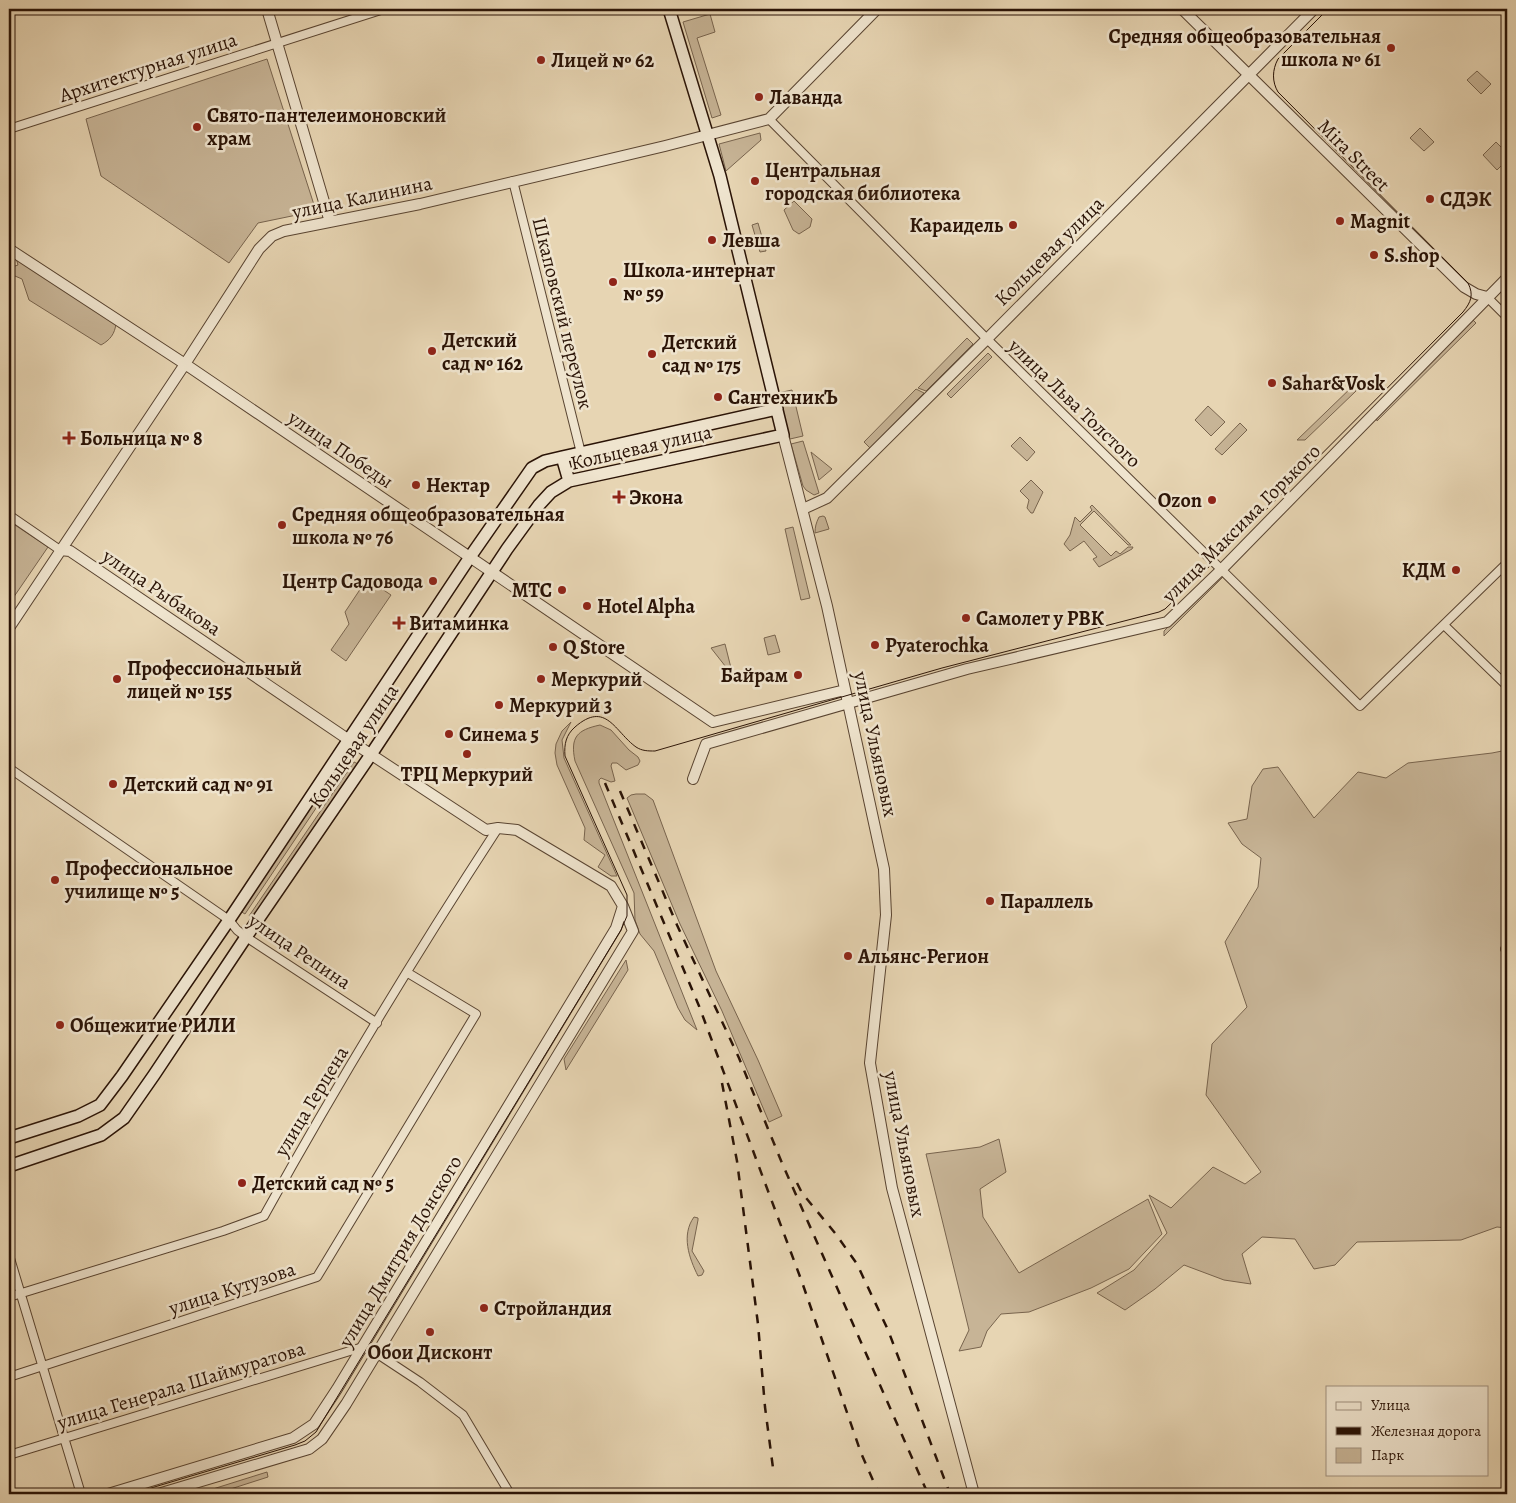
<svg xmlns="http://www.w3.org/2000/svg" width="1516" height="1503" font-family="Alegreya,serif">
  <rect width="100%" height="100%" fill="#e7d5b3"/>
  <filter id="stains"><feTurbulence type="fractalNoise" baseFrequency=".004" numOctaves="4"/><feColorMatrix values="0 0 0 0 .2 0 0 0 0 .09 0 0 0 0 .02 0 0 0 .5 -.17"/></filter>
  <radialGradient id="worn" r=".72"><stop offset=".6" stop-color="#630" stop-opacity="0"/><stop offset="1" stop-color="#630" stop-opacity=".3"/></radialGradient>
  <!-- green -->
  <path fill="#c7b496" stroke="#78644e" d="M710,14L715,32L697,38L721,115L712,118L683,22Z
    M267,59L316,211L258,223L229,263L101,176L86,119Z
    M1477,71L1491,84L1481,94L1467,80Z
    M1420,128L1434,142L1424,151L1410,138Z
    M760,133L761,140L726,171L719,144Z
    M1496,142L1507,153V160L1497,170L1483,155Z
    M794,201L812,219L810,227L799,234L793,230L784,210Z
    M758,223L766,251L760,252L752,225Z
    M16,258L116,323C115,334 110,340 101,345L29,300L22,279L15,276L9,278V268L18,265Z
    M1473,320L1476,323L1377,421L1376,416Z
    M967,338L973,344L926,391L918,388Z
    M988,353L992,357L951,398L947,394Z
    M1356,383L1357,387L1356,391L1305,440H1297Z
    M916,389L924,393L870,448L864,442Z
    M792,390L803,436L790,439L778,393Z
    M1208,406L1225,422L1211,436L1195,420Z
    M1240,423L1247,430L1222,455L1215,449Z
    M1020,437L1035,452L1027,461L1011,446Z
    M803,441L819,493L814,495L806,490L803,486L791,444Z
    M811,452L832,469L819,480Z
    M1031,480L1043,492L1033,513H1031L1027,508L1029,500L1020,491Z
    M1092,505L1131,545H1128L1094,511L1080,525L1111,556L1116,551L1120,554L1128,547H1133L1132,549L1099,567L1093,559L1097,557L1084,541L1070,551L1064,544L1070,535L1075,517L1080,522L1092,510L1090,507Z
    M823,516L825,517L829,529L815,533C815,527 816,523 819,517Z
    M9,521L48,547L9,604Z
    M793,527L810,598L801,600L785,529Z
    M1220,575L1223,577L1164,636V631Z
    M367,579L391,595L346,661L331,650L349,624L345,612Z
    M775,635L780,652L768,655L764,638Z
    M725,644L733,676L711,648Z
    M571,722L562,740L564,758L617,876H611L598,867L605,855L584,840L585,828L557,765L555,753L556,744L562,731Z
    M600,725L611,730L629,750L638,757L640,761L638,765L626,770L617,763H612L611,766L615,781L611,782L601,778L599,780V783L697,1030L685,1020L678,1008L654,951L640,934L635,920L634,893L575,761C570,737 577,730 600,725Z
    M1507,750V1228L1497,1227L1461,1240L1357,1242L1335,1265L1314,1269L1295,1239L1262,1237L1242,1254L1251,1284L1224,1280L1184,1265L1155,1289L1125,1310L1097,1293L1134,1270L1167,1233L1149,1195L1171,1208L1213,1167L1245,1184L1261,1172L1206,1095L1212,1044L1247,1007L1225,942L1258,887L1261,858L1242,844L1228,823L1247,819L1252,786L1263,769L1278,767L1314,818L1358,772L1386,778L1408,763L1492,753Z
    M345,756L349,759L245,914L240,911Z
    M354,762L358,764L253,919L249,916Z
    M636,794H645L653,800L716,971L758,1060L782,1116L769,1122L722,1011L680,924L627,798L631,795Z
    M626,960L628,970L566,1070L564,1059Z
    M999,1139L1006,1172L980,1189L983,1217L1019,1273L1148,1199L1162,1234L1129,1269L1091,1288L1029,1312L1001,1314L987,1331L981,1347L959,1351L969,1330L926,1154L980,1147Z
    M694,1217L698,1218V1220L692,1251L704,1271L702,1275L698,1276C689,1258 681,1235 694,1217Z
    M267,1472L268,1477L215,1494H197Z"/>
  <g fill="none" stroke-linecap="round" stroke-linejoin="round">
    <!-- minor casing -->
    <g stroke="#594431" stroke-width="10">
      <path id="minor" d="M769,119L987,339L1360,706L1507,563
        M9,129L384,9
        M513,181L581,453
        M1487,297L1507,317
        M9,515L60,550
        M1444,625L1507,686
        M9,768L229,920L237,930L246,937L377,1023
        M1505,949H1507
        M9,1255L81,1494
        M9,1297L223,1231L264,1216C337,1084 416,954 498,828
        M9,1377L317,1277L476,1014L408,973
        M9,1455L363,1347L376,1353L420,1382L463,1415L510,1494"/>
    </g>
    <!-- tertiary casing -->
    <g stroke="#594431" stroke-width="12">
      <path id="tertiary" d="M267,9L330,222
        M1182,9L1464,287L1476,294L1487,297
        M9,249L185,364L713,722L845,690
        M783,435L827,606L884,869L886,915L870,1063L892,1188L974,1494
        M803,509L827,498L987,339L1314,9
        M60,550L70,551L349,740L486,830L498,828L517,830L611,886L623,906L633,931L346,1404L322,1439L309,1449L158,1494
        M9,628L185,364L259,249L272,236L284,231L420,204L665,146L769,119L877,9
        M693,779L706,744L967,669L1167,622L1221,570L1507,278
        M108,1494L293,1438L314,1424L337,1389L616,928L623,906"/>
    </g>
    <!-- secondary casing -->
    <g stroke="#2a1306" stroke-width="14">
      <path id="secondary" d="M562,457L569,481
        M9,1138L78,1116L100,1105L122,1076L229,920L470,557L532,468L545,461L562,457L777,409
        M9,1166L101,1135L124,1118L154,1075L246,937L372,753L507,549L539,505L551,492L569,481L783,435L720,176L669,9"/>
    </g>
    <!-- minor -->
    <use href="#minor" stroke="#efe4ce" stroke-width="8"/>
    <!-- tertiary -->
    <use href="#tertiary" stroke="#efe4ce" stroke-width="10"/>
    <!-- secondary -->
    <use href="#secondary" stroke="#efe4ce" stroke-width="11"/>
    <!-- tram -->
    <path stroke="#2a1306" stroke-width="1" d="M131,1494L295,1445L305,1441L316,1432L621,930L627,916V895L565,756C564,744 566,735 575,727C606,700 615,732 636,747C642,751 648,751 655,751L942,668L1159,612L1165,609L1214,562L1463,312C1471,302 1474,295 1468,283L1278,92C1272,82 1272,70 1278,59L1328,9"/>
    <!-- rail -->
    <path stroke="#2a1306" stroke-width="2.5" stroke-dasharray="9 9" stroke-linecap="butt" d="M605,783L699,1006L802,1282L861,1453L879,1494
      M620,791L677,925L739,1058L782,1163L928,1494
      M722,1083L737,1161L758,1324L765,1407L773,1468
      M797,1183L802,1193L835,1233L857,1264L888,1330L950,1494"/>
  </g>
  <!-- markers -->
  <g fill="#8f2418" stroke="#efe4ce" stroke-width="2">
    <circle cx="1391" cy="48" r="5"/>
    <circle cx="541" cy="60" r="5"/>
    <circle cx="759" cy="97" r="5"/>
    <circle cx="197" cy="127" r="5"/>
    <circle cx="755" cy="181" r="5"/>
    <circle cx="1430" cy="199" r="5"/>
    <circle cx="1340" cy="221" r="5"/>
    <circle cx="1013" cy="225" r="5"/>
    <circle cx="712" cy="240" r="5"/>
    <circle cx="1374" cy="255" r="5"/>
    <circle cx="613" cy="282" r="5"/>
    <circle cx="432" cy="351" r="5"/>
    <circle cx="652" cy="354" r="5"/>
    <circle cx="1272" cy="383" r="5"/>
    <circle cx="718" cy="397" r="5"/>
    <path d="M66.5 430.5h5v5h5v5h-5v5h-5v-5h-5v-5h5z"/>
    <circle cx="416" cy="485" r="5"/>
    <path d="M616.5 489.5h5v5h5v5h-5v5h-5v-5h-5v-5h5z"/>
    <circle cx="1212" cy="500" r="5"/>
    <circle cx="282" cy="525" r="5"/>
    <circle cx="1456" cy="570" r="5"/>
    <circle cx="433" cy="581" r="5"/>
    <circle cx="562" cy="590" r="5"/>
    <circle cx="587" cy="606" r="5"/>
    <circle cx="966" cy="618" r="5"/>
    <path d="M396.5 615.5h5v5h5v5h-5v5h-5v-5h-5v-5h5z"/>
    <circle cx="875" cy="645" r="5"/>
    <circle cx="553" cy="647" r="5"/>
    <circle cx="798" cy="675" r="5"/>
    <circle cx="117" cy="679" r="5"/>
    <circle cx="541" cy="679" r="5"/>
    <circle cx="499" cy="705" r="5"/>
    <circle cx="449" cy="734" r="5"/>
    <circle cx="467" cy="754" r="5"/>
    <circle cx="113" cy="784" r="5"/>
    <circle cx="55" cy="880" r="5"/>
    <circle cx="990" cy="901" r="5"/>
    <circle cx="848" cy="956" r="5"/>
    <circle cx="60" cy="1025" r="5"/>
    <circle cx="242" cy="1183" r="5"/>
    <circle cx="484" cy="1308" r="5"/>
    <circle cx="430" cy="1332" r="5"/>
  </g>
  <g text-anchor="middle" stroke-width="5" stroke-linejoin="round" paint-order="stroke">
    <!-- poi labels -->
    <g font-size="20" font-weight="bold" fill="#2a1306" stroke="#efe4ce" text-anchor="start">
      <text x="1381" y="43" text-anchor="end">Средняя общеобразовательная<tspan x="1381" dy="23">школа № 61</tspan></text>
      <text x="551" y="67">Лицей № 62</text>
      <text x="769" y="104">Лаванда</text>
      <text x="207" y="122">Свято-пантелеимоновский<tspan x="207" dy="23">храм</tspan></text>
      <text x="765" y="177">Центральная<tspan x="765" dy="23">городская библиотека</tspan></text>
      <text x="1440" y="206">СДЭК</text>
      <text x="1350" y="228">Magnit</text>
      <text x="1003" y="232" text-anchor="end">Караидель</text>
      <text x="722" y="247">Левша</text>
      <text x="1384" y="262">S.shop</text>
      <text x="623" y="277">Школа-интернат<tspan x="623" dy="23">№ 59</tspan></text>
      <text x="442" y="347">Детский<tspan x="442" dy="23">сад № 162</tspan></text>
      <text x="662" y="349">Детский<tspan x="662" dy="23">сад № 175</tspan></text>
      <text x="1282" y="390">Sahar&amp;Vosk</text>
      <text x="728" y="404">СантехникЪ</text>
      <text x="80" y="445">Больница № 8</text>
      <text x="426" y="492">Нектар</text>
      <text x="629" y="504">Экона</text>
      <text x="1202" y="507" text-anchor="end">Ozon</text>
      <text x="292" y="521">Средняя общеобразовательная<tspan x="292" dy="23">школа № 76</tspan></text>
      <text x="1446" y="577" text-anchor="end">КДМ</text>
      <text x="423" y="588" text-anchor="end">Центр Садовода</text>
      <text x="552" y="597" text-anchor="end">МТС</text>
      <text x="597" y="613">Hotel Alpha</text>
      <text x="976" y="625">Самолет у РВК</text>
      <text x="409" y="630">Витаминка</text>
      <text x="885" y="652">Pyaterochka</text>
      <text x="563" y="654">Q Store</text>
      <text x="127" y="675">Профессиональный<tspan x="127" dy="23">лицей № 155</tspan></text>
      <text x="788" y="682" text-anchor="end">Байрам</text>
      <text x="551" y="686">Меркурий</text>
      <text x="509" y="712">Меркурий 3</text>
      <text x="459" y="741">Синема 5</text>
      <text x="467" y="781" text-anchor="middle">ТРЦ Меркурий</text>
      <text x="123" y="791">Детский сад № 91</text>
      <text x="65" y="875">Профессиональное<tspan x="65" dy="23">училище № 5</tspan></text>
      <text x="1000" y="908">Параллель</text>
      <text x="858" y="963">Альянс-Регион</text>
      <text x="70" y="1032">Общежитие РИЛИ</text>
      <text x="252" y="1190">Детский сад № 5</text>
      <text x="494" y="1315">Стройландия</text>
      <text x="430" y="1359" text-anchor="middle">Обои Дисконт</text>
    </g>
    <!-- street labels -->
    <g font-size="20" fill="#2a1306" stroke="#efe4ce">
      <text transform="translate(148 67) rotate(-18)" y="7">Архитектурная улица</text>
      <text transform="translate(1354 155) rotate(45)" y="7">Mira Street</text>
      <text transform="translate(362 197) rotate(-12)" y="7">улица Калинина</text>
      <text transform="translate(1049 251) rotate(-45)" y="7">Кольцевая улица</text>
      <text transform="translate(563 313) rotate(76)" y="7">Шкаповский переулок</text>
      <text transform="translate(1075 403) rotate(44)" y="7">улица Льва Толстого</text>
      <text transform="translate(641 447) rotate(-13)" y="7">Кольцевая улица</text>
      <text transform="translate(341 449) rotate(34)" y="7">улица Победы</text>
      <text transform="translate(1241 523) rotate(-45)" y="7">улица Максима Горького</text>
      <text transform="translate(162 592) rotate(34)" y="7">улица Рыбакова</text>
      <text transform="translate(876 744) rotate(78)" y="7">улица Ульяновых</text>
      <text transform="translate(353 746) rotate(-56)" y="7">Кольцевая улица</text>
      <text transform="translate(300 951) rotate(34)" y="7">улица Репина</text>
      <text transform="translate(311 1101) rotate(-59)" y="7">улица Герцена</text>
      <text transform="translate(905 1144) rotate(79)" y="7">улица Ульяновых</text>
      <text transform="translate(400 1251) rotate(-59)" y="7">улица Дмитрия Донского</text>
      <text transform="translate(232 1288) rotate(-18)" y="7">улица Кутузова</text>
      <text transform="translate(181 1385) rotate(-17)" y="7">улица Генерала Шаймуратова</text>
    </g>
  </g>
  <!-- margin -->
  <rect width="1516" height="1503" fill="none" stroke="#e7d5b3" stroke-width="30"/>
  <rect x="10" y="10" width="1496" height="1483" fill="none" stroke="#2a1306" stroke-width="2.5"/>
  <rect x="15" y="15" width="1486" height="1473" fill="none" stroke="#2a1306"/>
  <!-- legend -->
  <rect x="1326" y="1386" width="162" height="90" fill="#efe4ce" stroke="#a0907e"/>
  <rect x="1336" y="1402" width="25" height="8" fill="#efe4ce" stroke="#a0907e"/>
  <text x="1371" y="1410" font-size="15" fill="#2a1306">Улица</text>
  <rect x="1336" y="1427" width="25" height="8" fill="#2a1306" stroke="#a0907e"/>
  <text x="1371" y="1436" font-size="15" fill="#2a1306">Железная дорога</text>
  <rect x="1336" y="1448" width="25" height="15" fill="#c7b496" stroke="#a0907e"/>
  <text x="1371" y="1460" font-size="15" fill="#2a1306">Парк</text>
  <rect width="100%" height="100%" filter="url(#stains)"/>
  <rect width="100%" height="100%" fill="url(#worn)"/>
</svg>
